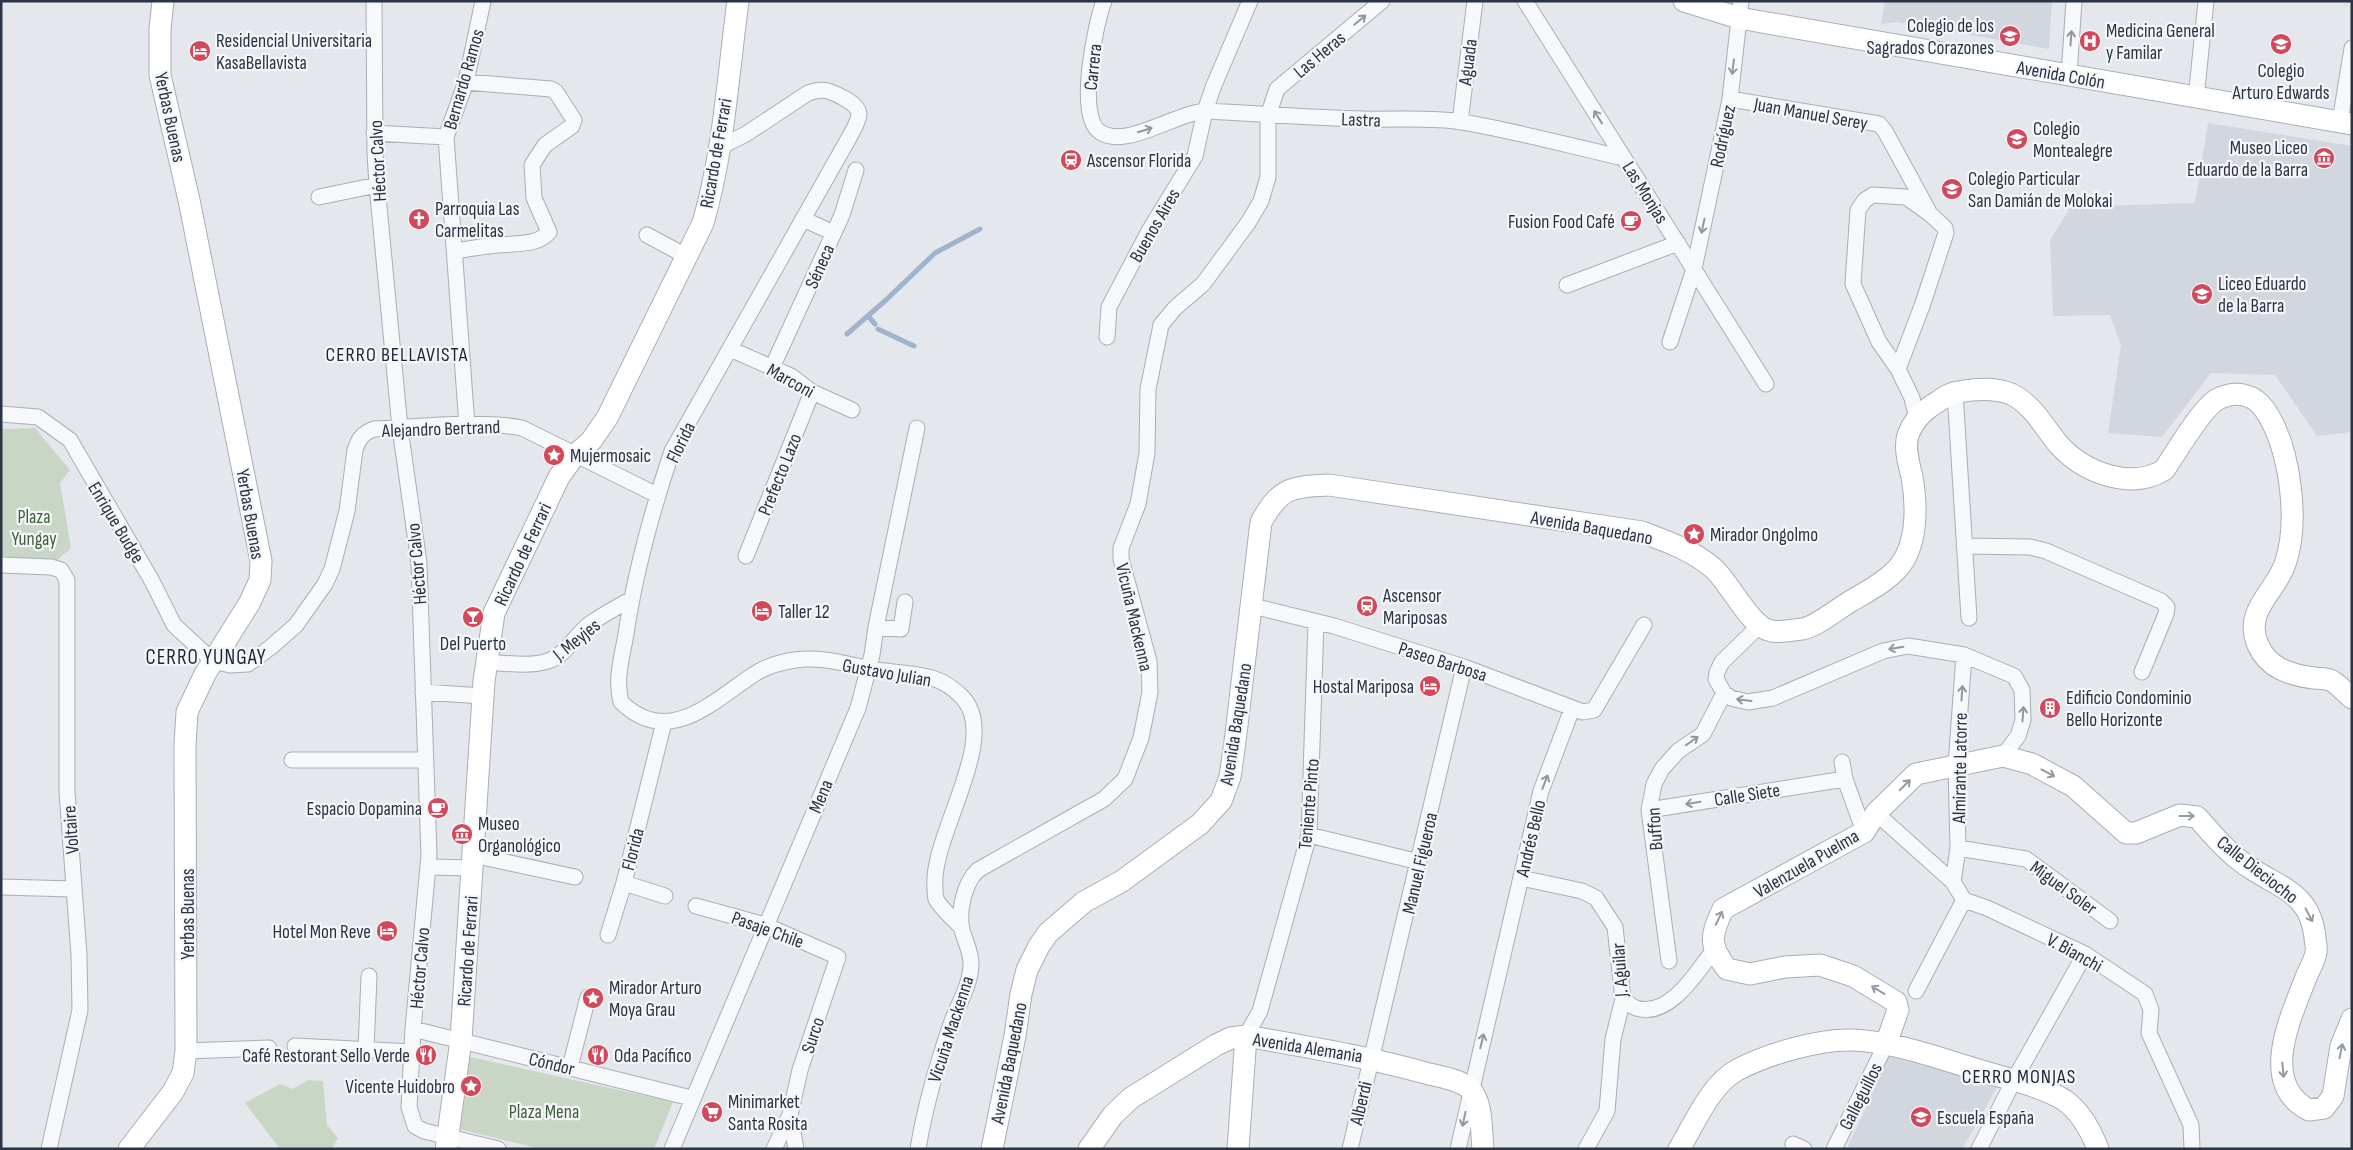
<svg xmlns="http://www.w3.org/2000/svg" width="2353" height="1150" font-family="'Sofia Sans Condensed',sans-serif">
  <rect width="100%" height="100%" fill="#e4e7ec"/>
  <!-- built -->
  <path fill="#d2d6de" d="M1885,1H2052L2049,49L1897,22L1881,24Z
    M2208,123L2352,146V432L2317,436L2275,375L2211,373L2162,437L2108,433L2121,345L2110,315L2053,316L2050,240L2071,207L2195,203Z
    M1889,1056L1998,1086L1962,1149H1847Z"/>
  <!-- green -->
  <path fill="#c9d6c5" d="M35,428L70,470L60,483L71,548L55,562L1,559V429Z
    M470,1057L673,1102L654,1149H541L459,1129L465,1060Z
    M308,1080L323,1081L327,1125L338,1138L332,1149H280L245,1103L280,1084L293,1089Z"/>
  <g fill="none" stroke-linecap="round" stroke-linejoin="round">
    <!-- stream -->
    <path stroke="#9fb4cc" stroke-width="5" d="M868,316L875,324
      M878,329L914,346
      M847,334L886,300L935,253L980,229"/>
    <!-- street casing -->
    <g stroke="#a9aeb7" stroke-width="17">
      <path id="street" d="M374,1L375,153L377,185L400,428L419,563L429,855L413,1029L409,1107L415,1126L424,1131L498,1149
        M1104,1C1095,25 1076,117 1100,132C1127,150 1179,110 1209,111C1260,114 1312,118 1363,119C1395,120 1430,117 1462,122C1516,131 1570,146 1624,158
        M1525,1L1766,384
        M2069,75L2074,1
        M2196,98L2206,1
        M1730,99L1879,124L1885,131L1928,210
        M1460,122L1475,1
        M2340,122L2352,48
        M374,133L446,137
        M720,147L746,134L808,93C815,91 821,89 828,91C837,94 858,103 859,114C859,121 853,130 850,136L672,451C652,511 635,572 626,634C622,657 615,679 621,702C668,748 712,702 753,675C764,667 782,662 795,660C824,655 857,668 885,671C916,675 939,673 962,697C1002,738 930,836 935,888C935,891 935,896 936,899C941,909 954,919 961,927
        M319,197L377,185
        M803,219L825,229
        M647,235L686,256
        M455,251C469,249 484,246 498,245C514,243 538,246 549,232L534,198L532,165L545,145L572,126L574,120L556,92L551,89L466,82
        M1567,285L1678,243
        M1107,337L1109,307L1149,231L1195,156L1205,111L1214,85L1250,1
        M1670,342L1694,269L1730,99L1741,1
        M730,349L791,376L812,392L852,410
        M776,359L842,215L856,170
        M1898,369L1922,306L1946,233L1945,228L1930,214L1906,197L1873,195L1865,200L1858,210L1853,284L1879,342L1898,369L1912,398L1917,419
        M1955,392L1969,618
        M1,414L38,417L70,440L152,581L174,625L213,661L230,665L248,664L271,647L296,625L325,584L332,569L347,511L355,450C359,438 363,433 374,429C418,427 481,420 522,428L657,495
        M467,426L446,137L466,82L483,1
        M1964,546L2030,547L2046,551L2161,601L2167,607L2166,614L2142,672
        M746,556L812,392
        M1,565L51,567L61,570L67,580V792L79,955L80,1010L49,1149
        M1253,606L1334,626L1464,667L1583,712L1594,710L1644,625
        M1759,626L1722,662L1717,672L1716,679L1724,693L1731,698L1748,702L1773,698L1883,651L1908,646L1964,655L2014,676L2022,690L2023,720L2018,736L2003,756
        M876,627L901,629L905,602
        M486,662C505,663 530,667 548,661C567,655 575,634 591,623C603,615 617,607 630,600
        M423,692L483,696
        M292,760H425
        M1842,762L1845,779L1864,832
        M1649,810L1845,779
        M1876,813L1953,882L1964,900L1987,908L2085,954L2145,994L2151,1010L2149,1033L2191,1125L2192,1149
        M1309,835L1419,862
        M1958,848L2026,859L2110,921
        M473,855L575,877
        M428,867L472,868
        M1521,878L1582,891L1596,898L1615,927L1623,999L1613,1039L1607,1111L1586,1149
        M1953,882L1958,848L1956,765L1964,655
        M624,883L665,896
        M1,887L73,889
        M696,906L765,925L838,957L800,1070L790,1115L774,1149
        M608,935L624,883L664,722
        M1669,961L1649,810L1654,784L1662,769L1678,751L1703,734L1724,693
        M1916,991L1964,900
        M1623,999C1627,1002 1632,1007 1636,1008C1669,1019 1697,972 1713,951
        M413,1029L691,1098
        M1246,1036L1260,1011L1309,835L1316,622
        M295,1046L413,1052
        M366,1050L369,976
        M186,1051L269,1048
        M570,1067L588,997
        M790,1115L796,1149
        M1793,1144L1804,1149
        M672,1149L858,708L872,655L876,627L917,428
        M918,1149C925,1106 937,1065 951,1024C958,1004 971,985 971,963C971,952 965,941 962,930C958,911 964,883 978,870L1104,799L1125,779L1141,738L1150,692L1149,661L1121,559V548L1138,504L1147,453L1148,389L1161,325L1175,308L1203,284L1248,223L1261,201L1268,177V116L1277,89L1382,1
        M1350,1149L1464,667
        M1458,1149L1541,791L1572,709
        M1834,1149L1886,1044
        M1979,1149L2014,1080L2085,954"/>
    </g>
    <!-- secondary casing -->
    <g stroke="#a9aeb7" stroke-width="23">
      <path id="secondary" d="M1684,1L1739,18L2352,124
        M1886,1044L1898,1010L1896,1002L1853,976L1820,965L1785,967L1750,974L1727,969C1709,945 1710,937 1723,909L1864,832L1876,813L1916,774L2003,756L2032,764L2073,786L2126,833H2136L2180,815L2197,817C2214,836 2230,856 2252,869C2283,889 2310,894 2315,937C2315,941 2317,948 2316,952C2315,961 2308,971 2305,980C2290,1019 2259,1084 2309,1110L2324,1108L2333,1096L2341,1046L2352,1019
        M129,1149L173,1092L183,1073L186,1051L185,745L187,712L205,674L250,602L260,580L261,561L189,200L160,75V29L163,1
        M446,1149L461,1040L484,681L494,613L559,477L574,456L591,441L607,418L703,223C724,151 728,75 738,1
        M992,1149L1015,1036L1021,994L1027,970L1039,946L1048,933L1084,902L1122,881L1200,824L1221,801L1230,777L1235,742L1261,522C1281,487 1290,487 1329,485L1642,532C1668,542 1692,550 1713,568C1731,584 1750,627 1771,631C1780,633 1793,630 1802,629C1814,628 1839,608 1851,601C1866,592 1886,582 1898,568C1918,545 1917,505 1912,477C1909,464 1904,448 1908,435C1912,424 1921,413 1931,406C1940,401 1948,393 1958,392C1975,389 1994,387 2011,394C2034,405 2044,428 2060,446C2085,473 2131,490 2164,470C2176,453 2202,407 2218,399C2236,390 2254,394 2265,410C2290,447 2300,521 2285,564C2275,593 2243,611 2258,645C2268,668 2290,675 2314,678C2319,679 2328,678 2332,681C2339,685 2346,693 2352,698
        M1089,1149L1113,1115L1131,1098L1216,1045L1231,1038L1246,1036C1308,1047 1369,1057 1429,1074C1441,1077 1462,1080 1471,1090C1483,1104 1481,1131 1483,1149
        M1238,1149L1246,1036
        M1679,1149C1695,1123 1710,1085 1737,1070C1768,1054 1818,1039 1853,1040C1897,1042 1940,1059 1982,1071C2007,1079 2042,1086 2064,1100C2080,1111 2091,1131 2098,1149"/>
    </g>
    <!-- street -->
    <use href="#street" stroke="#f7f8fa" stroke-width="15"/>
    <!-- secondary -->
    <use href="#secondary" stroke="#fff" stroke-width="21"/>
  </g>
  <!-- one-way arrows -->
  <defs><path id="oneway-shaft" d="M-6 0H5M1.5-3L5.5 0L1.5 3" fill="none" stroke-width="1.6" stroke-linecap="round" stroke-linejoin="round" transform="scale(1.25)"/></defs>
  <g stroke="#9196a0">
    <use href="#oneway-shaft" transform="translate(1360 20) rotate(-40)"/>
    <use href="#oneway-shaft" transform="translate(2071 38) rotate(-86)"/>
    <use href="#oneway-shaft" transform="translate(1733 67) rotate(97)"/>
    <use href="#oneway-shaft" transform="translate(1598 117) rotate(-122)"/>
    <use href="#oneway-shaft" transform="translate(1145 130) rotate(-17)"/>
    <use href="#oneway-shaft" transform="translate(1703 226) rotate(102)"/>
    <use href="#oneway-shaft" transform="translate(1896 648) rotate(170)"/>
    <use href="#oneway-shaft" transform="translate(1962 693) rotate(-86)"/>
    <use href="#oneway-shaft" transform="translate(1744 700) rotate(-173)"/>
    <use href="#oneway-shaft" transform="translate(2023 714) rotate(-86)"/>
    <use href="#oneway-shaft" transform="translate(1692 741) rotate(-35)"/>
    <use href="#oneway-shaft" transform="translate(1545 782) rotate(-69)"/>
    <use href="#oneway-shaft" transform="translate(1693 803) rotate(171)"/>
    <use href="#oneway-shaft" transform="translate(1482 1041) rotate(-77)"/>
    <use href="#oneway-shaft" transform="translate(1464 1119) rotate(102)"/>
  </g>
  <g stroke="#959aa2">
    <use href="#oneway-shaft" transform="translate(2048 773) rotate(28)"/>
    <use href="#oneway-shaft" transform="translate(1905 785) rotate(-45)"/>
    <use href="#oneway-shaft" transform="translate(2187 816)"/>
    <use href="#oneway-shaft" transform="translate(2309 915) rotate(62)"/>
    <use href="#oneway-shaft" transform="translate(1719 918) rotate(-65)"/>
    <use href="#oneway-shaft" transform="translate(1878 990) rotate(-149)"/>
    <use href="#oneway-shaft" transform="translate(2341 1051) rotate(-78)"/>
    <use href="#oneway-shaft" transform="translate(2283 1070) rotate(84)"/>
  </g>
  <!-- icons -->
  <defs>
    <g id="school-disc" transform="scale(1.125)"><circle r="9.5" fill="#d1495b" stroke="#f4f6f9"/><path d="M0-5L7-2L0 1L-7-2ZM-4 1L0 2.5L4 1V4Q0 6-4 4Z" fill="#fff"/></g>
    <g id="hospital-disc" transform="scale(1.125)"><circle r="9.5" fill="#d1495b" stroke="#f4f6f9"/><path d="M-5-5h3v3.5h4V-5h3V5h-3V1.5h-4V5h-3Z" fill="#fff"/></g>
    <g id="hotel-disc" transform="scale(1.125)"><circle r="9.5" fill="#d1495b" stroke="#f4f6f9"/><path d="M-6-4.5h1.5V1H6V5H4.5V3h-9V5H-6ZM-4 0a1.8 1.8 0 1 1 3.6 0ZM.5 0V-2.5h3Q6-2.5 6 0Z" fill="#fff"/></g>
    <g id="museum-disc" transform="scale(1.125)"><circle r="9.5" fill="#d1495b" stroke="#f4f6f9"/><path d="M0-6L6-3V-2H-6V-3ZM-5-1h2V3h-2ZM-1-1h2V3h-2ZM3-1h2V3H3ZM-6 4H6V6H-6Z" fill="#fff"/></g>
    <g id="station-disc" transform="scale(1.125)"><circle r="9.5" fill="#d1495b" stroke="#f4f6f9"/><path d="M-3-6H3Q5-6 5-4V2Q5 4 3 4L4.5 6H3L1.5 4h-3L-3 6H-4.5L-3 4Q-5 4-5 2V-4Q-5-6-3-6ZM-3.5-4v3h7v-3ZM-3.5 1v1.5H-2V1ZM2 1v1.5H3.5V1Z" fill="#fff"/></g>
    <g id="church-disc" transform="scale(1.125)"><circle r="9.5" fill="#d1495b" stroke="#f4f6f9"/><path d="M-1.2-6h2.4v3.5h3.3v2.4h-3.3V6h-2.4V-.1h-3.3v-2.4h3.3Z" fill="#fff"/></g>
    <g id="cafe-disc" transform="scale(1.125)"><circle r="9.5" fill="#d1495b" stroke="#f4f6f9"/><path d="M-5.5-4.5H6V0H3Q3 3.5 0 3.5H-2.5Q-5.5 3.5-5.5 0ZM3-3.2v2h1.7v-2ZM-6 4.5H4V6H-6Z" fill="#fff"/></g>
    <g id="sight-disc" transform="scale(1.125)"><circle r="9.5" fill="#d1495b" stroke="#f4f6f9"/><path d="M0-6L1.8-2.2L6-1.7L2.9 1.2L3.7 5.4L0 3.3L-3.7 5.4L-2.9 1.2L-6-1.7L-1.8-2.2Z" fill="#fff"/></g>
    <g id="bar-disc" transform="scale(1.125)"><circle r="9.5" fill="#d1495b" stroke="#f4f6f9"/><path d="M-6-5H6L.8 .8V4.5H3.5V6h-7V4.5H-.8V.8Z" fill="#fff"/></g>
    <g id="building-disc" transform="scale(1.125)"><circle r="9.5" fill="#d1495b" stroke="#f4f6f9"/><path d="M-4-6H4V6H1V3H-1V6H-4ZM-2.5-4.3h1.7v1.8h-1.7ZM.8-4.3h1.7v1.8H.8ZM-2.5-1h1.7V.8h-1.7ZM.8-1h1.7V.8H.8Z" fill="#fff"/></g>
    <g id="restaurant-disc" transform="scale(1.125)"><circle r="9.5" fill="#d1495b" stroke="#f4f6f9"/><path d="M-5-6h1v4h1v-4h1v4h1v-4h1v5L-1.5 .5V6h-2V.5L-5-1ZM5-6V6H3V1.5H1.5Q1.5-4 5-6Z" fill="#fff"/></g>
    <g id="supermarket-disc" transform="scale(1.125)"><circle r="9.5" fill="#d1495b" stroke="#f4f6f9"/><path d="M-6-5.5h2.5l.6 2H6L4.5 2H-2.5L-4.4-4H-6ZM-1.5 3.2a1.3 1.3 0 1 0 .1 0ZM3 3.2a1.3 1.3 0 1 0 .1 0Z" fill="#fff"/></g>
  </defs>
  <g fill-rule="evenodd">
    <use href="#school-disc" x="2010" y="36"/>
    <use href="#hospital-disc" x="2090" y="41"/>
    <use href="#school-disc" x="2281" y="44"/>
    <use href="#hotel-disc" x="200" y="51"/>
    <use href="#school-disc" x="2017" y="139"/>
    <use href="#museum-disc" x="2324" y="158"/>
    <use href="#station-disc" x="1071" y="160"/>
    <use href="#school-disc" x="1952" y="189"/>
    <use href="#church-disc" x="419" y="219"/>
    <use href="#cafe-disc" x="1631" y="221"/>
    <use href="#school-disc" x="2202" y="294"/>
    <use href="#sight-disc" x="554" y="455"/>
    <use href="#sight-disc" x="1694" y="534"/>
    <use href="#station-disc" x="1367" y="606"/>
    <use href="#hotel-disc" x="762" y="611"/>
    <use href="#bar-disc" x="473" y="617"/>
    <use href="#hotel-disc" x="1430" y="686"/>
    <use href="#building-disc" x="2050" y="708"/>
    <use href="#cafe-disc" x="438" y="808"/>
    <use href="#museum-disc" x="462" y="834"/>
    <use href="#hotel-disc" x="387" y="931"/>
    <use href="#sight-disc" x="593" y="998"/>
    <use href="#restaurant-disc" x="426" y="1055"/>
    <use href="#restaurant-disc" x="598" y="1055"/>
    <use href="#sight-disc" x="471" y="1086"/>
    <use href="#supermarket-disc" x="712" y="1112"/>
    <use href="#school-disc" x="1921" y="1117"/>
  </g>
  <g text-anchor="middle" stroke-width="4.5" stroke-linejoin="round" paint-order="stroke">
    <!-- poi labels -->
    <g font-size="19" fill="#2b3445" stroke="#f4f6f9" text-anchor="start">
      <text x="1994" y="32" text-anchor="end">Colegio de los<tspan x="1994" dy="22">Sagrados Corazones</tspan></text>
      <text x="2106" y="37">Medicina General<tspan x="2106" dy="22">y Familar</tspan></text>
      <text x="216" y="47">Residencial Universitaria<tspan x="216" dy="22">KasaBellavista</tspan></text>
      <text x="2281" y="77" text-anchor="middle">Colegio<tspan x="2281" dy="22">Arturo Edwards</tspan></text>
      <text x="2033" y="135">Colegio<tspan x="2033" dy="22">Montealegre</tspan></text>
      <text x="2308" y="154" text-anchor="end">Museo Liceo<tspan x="2308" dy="22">Eduardo de la Barra</tspan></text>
      <text x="1087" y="167">Ascensor Florida</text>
      <text x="1968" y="185">Colegio Particular<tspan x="1968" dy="22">San Damián de Molokai</tspan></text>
      <text x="435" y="215">Parroquia Las<tspan x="435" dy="22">Carmelitas</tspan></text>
      <text x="1615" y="228" text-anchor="end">Fusion Food Café</text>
      <text x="2218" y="290">Liceo Eduardo<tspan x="2218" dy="22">de la Barra</tspan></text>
      <text x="570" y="462">Mujermosaic</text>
      <text x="1710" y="541">Mirador Ongolmo</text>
      <text x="1383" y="602">Ascensor<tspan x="1383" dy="22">Mariposas</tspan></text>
      <text x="778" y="618">Taller 12</text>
      <text x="473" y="650" text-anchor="middle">Del Puerto</text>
      <text x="1414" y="693" text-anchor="end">Hostal Mariposa</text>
      <text x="2066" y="704">Edificio Condominio<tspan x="2066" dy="22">Bello Horizonte</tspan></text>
      <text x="422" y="815" text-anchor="end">Espacio Dopamina</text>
      <text x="478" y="830">Museo<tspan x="478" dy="22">Organológico</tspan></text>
      <text x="371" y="938" text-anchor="end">Hotel Mon Reve</text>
      <text x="609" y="994">Mirador Arturo<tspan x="609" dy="22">Moya Grau</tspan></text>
      <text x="410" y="1062" text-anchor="end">Café Restorant Sello Verde</text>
      <text x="614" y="1062">Oda Pacífico</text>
      <text x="455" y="1093" text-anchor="end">Vicente Huidobro</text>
      <text x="728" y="1108">Minimarket<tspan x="728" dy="22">Santa Rosita</tspan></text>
      <text x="1937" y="1124">Escuela España</text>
    </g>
    <!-- street labels -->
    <g font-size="19" fill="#2b3445" stroke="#f4f6f9">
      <text transform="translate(1319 54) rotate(-40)" y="7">Las Heras</text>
      <text transform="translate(1467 62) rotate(-83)" y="7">Aguada</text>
      <text transform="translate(1092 67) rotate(-84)" y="7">Carrera</text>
      <text transform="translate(2061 74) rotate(10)" y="7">Avenida Colón</text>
      <text transform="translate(463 79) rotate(-74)" y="7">Bernardo Ramos</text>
      <text transform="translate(1811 113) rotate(10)" y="7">Juan Manuel Serey</text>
      <text transform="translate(171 117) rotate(78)" y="7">Yerbas Buenas</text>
      <text transform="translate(1361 119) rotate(2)" y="7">Lastra</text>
      <text transform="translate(1722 136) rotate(-78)" y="7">Rodríguez</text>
      <text transform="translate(715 153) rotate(-80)" y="7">Ricardo de Ferrari</text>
      <text transform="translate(377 161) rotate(-93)" y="7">Héctor Calvo</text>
      <text transform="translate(1646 192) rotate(58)" y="7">Las Monjas</text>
      <text transform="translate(1154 225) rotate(-60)" y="7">Buenos Aires</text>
      <text transform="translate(819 266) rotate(-66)" y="7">Séneca</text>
      <text transform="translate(791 380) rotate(29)" y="7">Marconi</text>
      <text transform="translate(441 428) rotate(-2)" y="7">Alejandro Bertrand</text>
      <text transform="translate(680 442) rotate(-64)" y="7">Florida</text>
      <text transform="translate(779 474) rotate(-68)" y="7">Prefecto Lazo</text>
      <text transform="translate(251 514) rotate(80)" y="7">Yerbas Buenas</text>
      <text transform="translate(117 522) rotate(59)" y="7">Enrique Budge</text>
      <text transform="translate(1592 527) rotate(10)" y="7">Avenida Baquedano</text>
      <text transform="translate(522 554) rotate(-65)" y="7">Ricardo de Ferrari</text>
      <text transform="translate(416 564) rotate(-95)" y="7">Héctor Calvo</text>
      <text transform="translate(1135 617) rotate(77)" y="7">Vicuña Mackenna</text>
      <text transform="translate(576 639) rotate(-39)" y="7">J. Meyjes</text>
      <text transform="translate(1443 661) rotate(18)" y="7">Paseo Barbosa</text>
      <text transform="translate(887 672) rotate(10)" y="7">Gustavo Julian</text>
      <text transform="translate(1235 724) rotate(-81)" y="7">Avenida Baquedano</text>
      <text transform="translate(1959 768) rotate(-89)" y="7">Almirante Latorre</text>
      <text transform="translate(1747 794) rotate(-9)" y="7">Calle Siete</text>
      <text transform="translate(820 796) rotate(-67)" y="7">Mena</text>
      <text transform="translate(1308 804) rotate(-85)" y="7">Teniente Pinto</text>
      <text transform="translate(1654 829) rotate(-94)" y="7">Buffon</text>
      <text transform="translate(70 830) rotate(-94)" y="7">Voltaire</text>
      <text transform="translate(1530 838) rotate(-77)" y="7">Andrés Bello</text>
      <text transform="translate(632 849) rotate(-76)" y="7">Florida</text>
      <text transform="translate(1419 863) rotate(-77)" y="7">Manuel Figueroa</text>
      <text transform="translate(1806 863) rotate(-30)" y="7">Valenzuela Puelma</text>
      <text transform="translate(2258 869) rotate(38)" y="7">Calle Dieciocho</text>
      <text transform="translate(2064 887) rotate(36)" y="7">Miguel Soler</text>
      <text transform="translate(187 914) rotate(-90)" y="7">Yerbas Buenas</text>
      <text transform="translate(768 929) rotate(20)" y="7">Pasaje Chile</text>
      <text transform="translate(467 951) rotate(-86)" y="7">Ricardo de Ferrari</text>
      <text transform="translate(2075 952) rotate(29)" y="7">V. Bianchi</text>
      <text transform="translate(419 968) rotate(-85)" y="7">Héctor Calvo</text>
      <text transform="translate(1619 970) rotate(-94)" y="7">J. Aguilar</text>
      <text transform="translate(950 1029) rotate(-72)" y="7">Vicuña Mackenna</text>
      <text transform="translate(812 1035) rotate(-72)" y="7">Surco</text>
      <text transform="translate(1308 1047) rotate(9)" y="7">Avenida Alemania</text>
      <text transform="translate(552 1063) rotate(14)" y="7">Cóndor</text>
      <text transform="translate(1008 1063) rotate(-79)" y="7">Avenida Baquedano</text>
      <text transform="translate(1860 1096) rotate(-63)" y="7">Galleguillos</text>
      <text transform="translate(1360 1103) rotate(-77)" y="7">Alberdi</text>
    </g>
    <!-- park labels -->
    <g font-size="19" fill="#3f6138" stroke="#f4f6f9">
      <text x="34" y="523">Plaza<tspan x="34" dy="22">Yungay</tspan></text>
      <text x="544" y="1118">Plaza Mena</text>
    </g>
    <!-- neighbourhood labels -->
    <g font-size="20" letter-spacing="1" fill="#1d2536" stroke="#f4f6f9">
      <text x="397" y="361">CERRO BELLAVISTA</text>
      <text x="2019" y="1083">CERRO MONJAS</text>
    </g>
    <!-- quarter labels -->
    <g font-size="21" letter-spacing="1" fill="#1d2536" stroke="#f4f6f9">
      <text x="206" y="664">CERRO YUNGAY</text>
    </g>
  </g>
  <!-- border -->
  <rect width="2353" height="1150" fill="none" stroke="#2b3445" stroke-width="5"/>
</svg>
